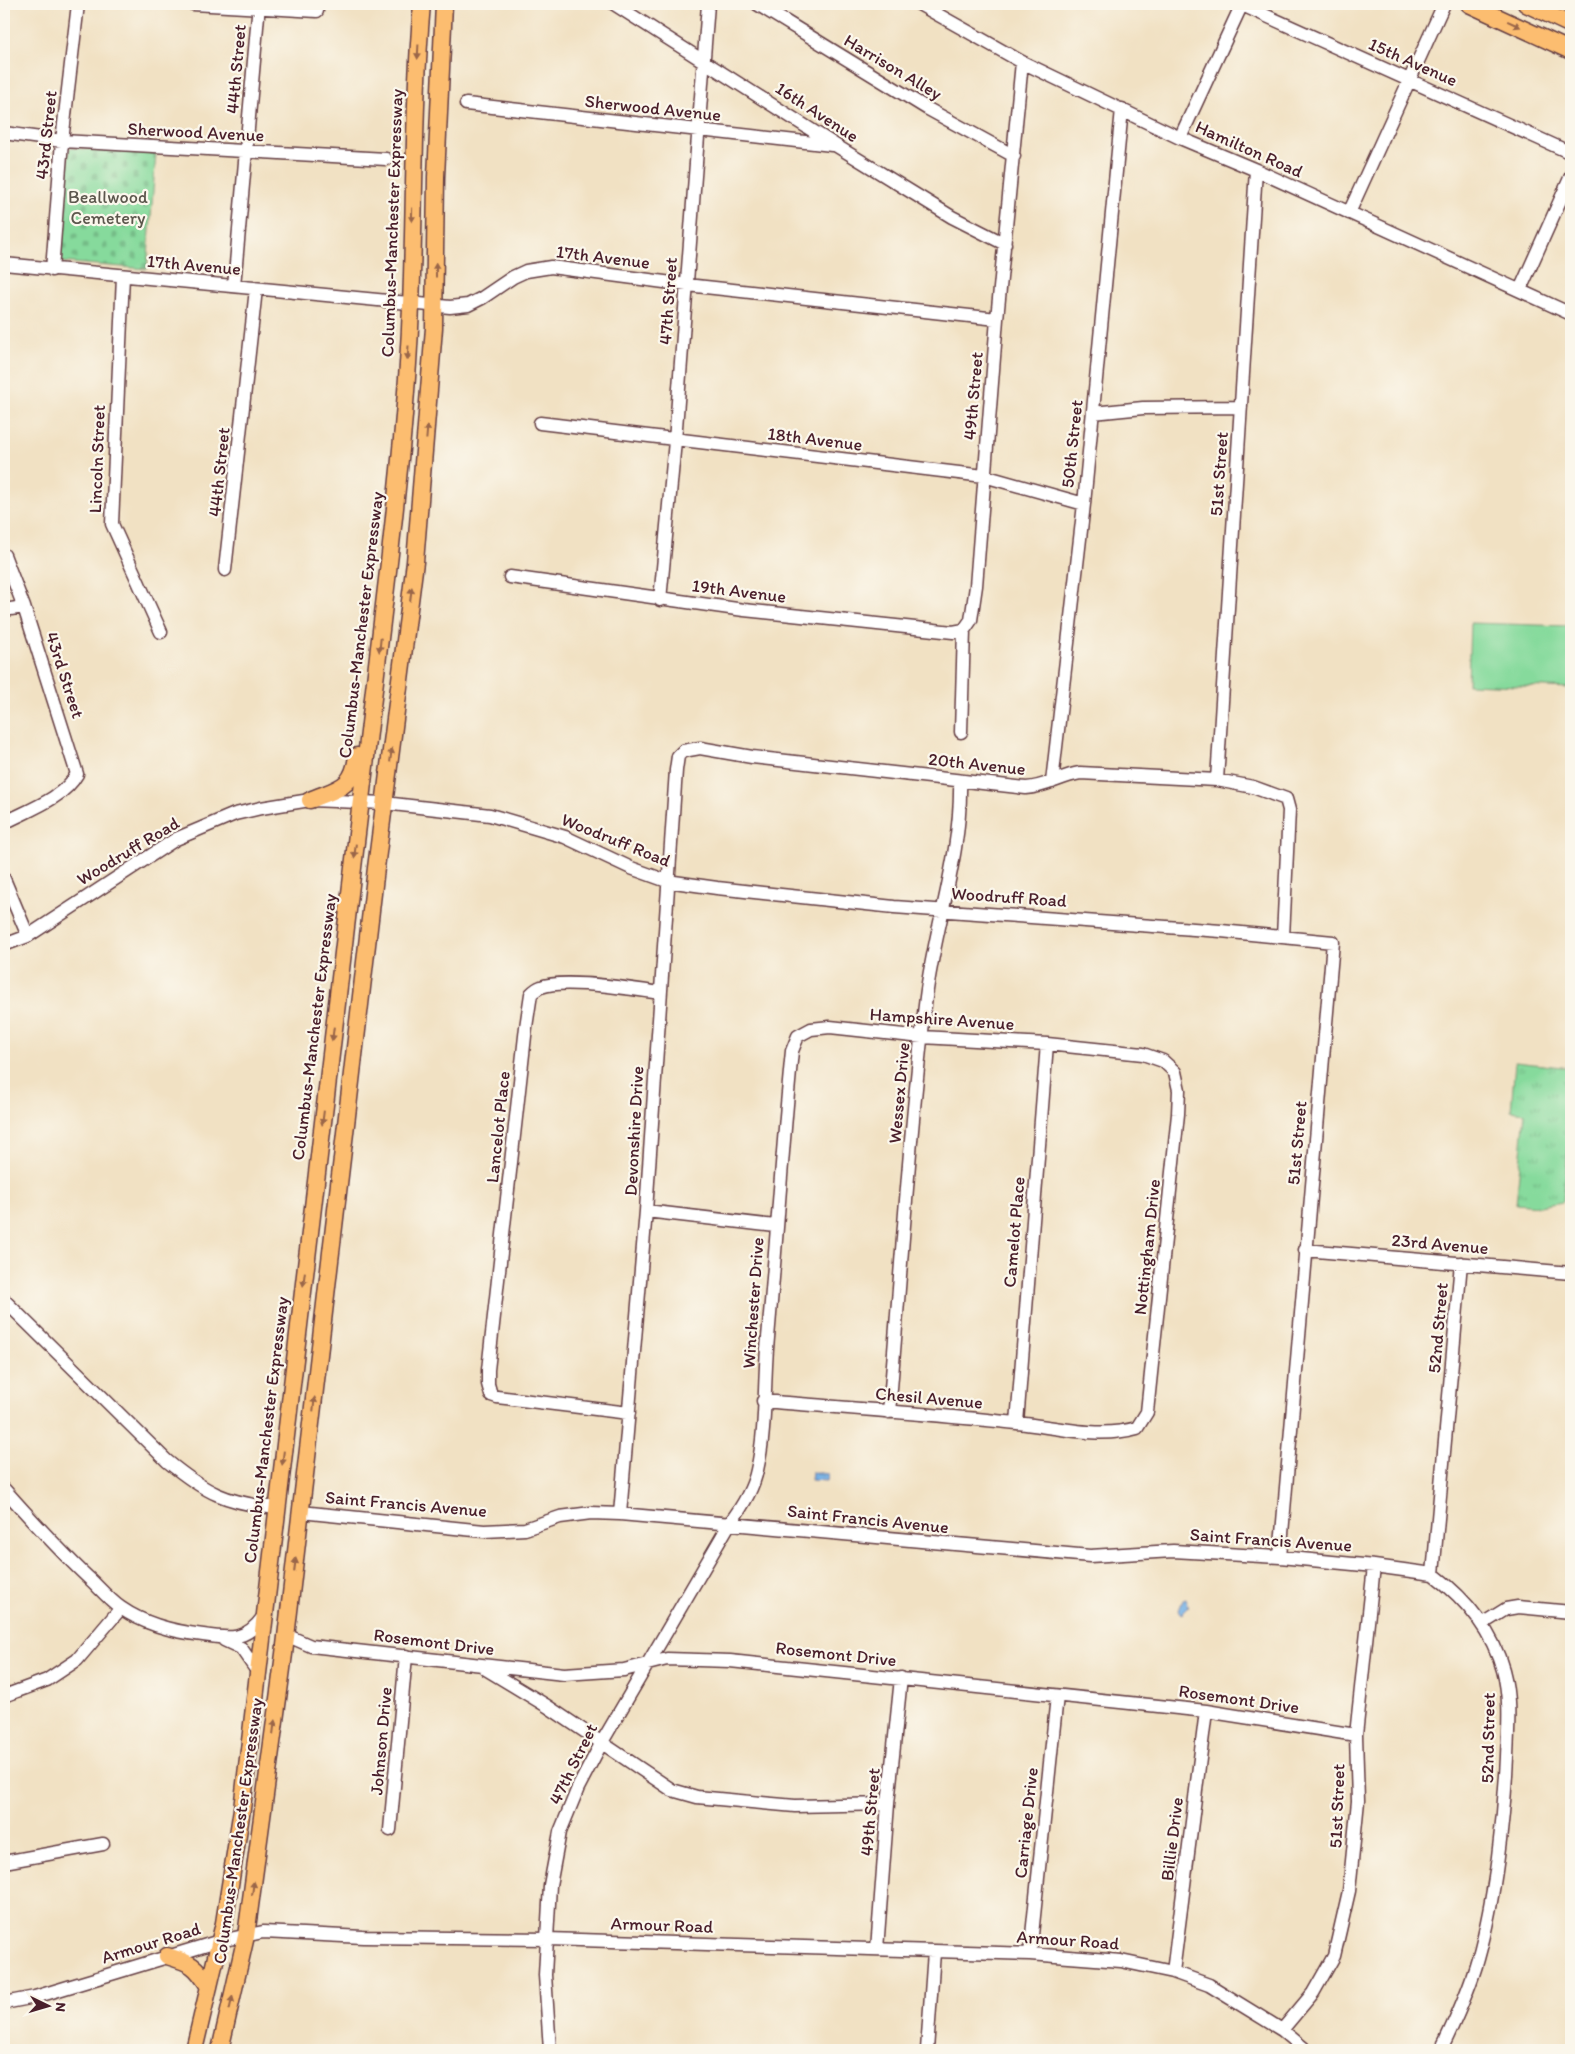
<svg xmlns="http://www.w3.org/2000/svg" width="1575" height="2054" font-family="Itim,sans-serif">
  <defs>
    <pattern id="cemetery-stones" width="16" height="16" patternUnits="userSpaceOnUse" patternTransform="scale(1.25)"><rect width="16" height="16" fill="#86da9c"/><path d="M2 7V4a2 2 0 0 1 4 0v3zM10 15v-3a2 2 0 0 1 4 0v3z" fill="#75bb87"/></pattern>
    <pattern id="park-tufts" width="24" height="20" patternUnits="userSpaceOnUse" patternTransform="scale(1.25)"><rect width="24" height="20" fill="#86da9c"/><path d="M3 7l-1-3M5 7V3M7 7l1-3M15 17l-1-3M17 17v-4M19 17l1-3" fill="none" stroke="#75bb87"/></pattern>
    <pattern id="water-ripples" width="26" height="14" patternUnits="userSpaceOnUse" patternTransform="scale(1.25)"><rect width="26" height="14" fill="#74b1e6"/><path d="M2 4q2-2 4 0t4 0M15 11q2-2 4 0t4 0" fill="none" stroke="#618fbb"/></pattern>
  </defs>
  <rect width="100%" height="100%" fill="#fbf7ec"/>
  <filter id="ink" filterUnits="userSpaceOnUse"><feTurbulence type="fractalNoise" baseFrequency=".02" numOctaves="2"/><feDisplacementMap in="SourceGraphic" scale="10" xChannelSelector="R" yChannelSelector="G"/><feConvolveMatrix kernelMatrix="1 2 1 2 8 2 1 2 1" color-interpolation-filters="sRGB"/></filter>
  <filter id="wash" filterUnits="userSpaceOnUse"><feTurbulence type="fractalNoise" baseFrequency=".0096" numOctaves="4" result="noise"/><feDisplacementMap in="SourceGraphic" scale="20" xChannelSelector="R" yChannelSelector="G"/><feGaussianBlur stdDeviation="1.12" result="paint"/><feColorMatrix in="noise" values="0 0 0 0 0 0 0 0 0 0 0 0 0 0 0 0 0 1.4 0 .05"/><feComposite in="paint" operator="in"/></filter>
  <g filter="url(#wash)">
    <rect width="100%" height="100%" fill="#f1e1c3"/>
    <!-- grass -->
    <path fill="#86da9c" stroke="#687c64" d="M1470,623L1571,626V688L1468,684Z"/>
    <!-- cemetery -->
    <path fill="url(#cemetery-stones)" stroke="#687c64" d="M69,148L156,153L147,269L60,262Z"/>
    <!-- park -->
    <path fill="url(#park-tufts)" stroke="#687c64" d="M1515,1062L1571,1068V1117L1563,1202L1538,1206L1516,1204L1525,1113L1511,1111Z"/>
    <!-- water -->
    <path fill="url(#water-ripples)" stroke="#5f6888" d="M812,1472L828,1474L827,1481L811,1480Z
      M1186,1599L1189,1607L1182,1614L1179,1610L1183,1600Z"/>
  </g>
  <g filter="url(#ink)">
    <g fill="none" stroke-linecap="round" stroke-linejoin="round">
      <!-- minor casing -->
      <g stroke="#633c42" stroke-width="15">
        <path id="minor" d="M193,4L317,11
          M614,4L835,145L952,217L1005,244
          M757,4L928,109L1014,156
          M919,4L1022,62L1180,138L1256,170L1571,314
          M1240,4L1571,153
          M466,104L832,145
          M4,133L62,141L386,159
          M1180,138L1242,4
          M1349,213L1444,4
          M4,264L450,307L468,305L482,298L513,277L526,271L551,267L687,285L997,319
          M52,270L62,141L78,4
          M123,276L112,524L161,632
          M234,286L259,4
          M1520,290L1571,176
          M1093,413L1143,408L1241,407
          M540,423L984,476L1084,504
          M4,555L24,607L77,774C63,799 28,810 4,823
          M225,570L256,289
          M510,577L744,610L953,632L964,630
          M660,600L675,441L708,4
          M4,610L24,607
          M961,732L964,630L971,620L976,586L997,319L1022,62
          M1217,780L1256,170
          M1052,782L1084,504L1122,109
          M4,879L28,936
          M4,945L28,936L176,839L235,814L261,808L310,800L384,803L490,815L565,837L631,868L667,881L717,888L894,907L1221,931L1333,942L1280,1557
          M646,1211L775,1226
          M1305,1250L1571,1273
          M4,1300L167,1461C206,1493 226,1503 277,1508
          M889,1412C901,1274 909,1135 926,997C935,925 962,855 960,781
          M629,1413L497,1397L491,1395L488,1384V1370L526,1027L531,994C534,991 538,988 541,987C563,978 634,989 660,993
          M1017,1423L1047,1044
          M4,1489C33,1521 61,1553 93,1582C102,1591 111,1601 121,1608C144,1624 176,1632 203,1635C230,1639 246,1641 263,1617
          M301,1512L484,1531L525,1529L560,1517L591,1513L620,1514L1090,1556L1173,1551L1280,1557L1374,1566L1433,1574
          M620,1514L646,1211L676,770L678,756L683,751L700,748L752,757L1026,788C1046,787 1061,776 1080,773L1217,780L1253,787L1286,799L1289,810L1283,937
          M1482,1624L1506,1609L1518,1607L1571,1612
          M286,1635L311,1646L564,1674L624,1670L667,1659L730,1661L1206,1711L1356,1735
          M224,1640L241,1648L257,1671
          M486,1669L547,1706L672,1790L697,1797L795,1806L888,1804
          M4,1696L47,1680L77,1660L121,1608
          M390,1830L406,1656
          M4,1862L103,1844
          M877,1949L888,1804L901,1678
          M1030,1954L1057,1696
          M1173,1972L1206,1711
          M4,2003L35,1997L220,1941L263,1932L363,1937L548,1939L1030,1954L1121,1961L1173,1972L1209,1985L1282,2030L1306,2050
          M1282,2030L1313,1993L1334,1956L1349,1891L1358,1801L1356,1735L1374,1566
          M550,2050L545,1975L550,1885L560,1832L578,1788L602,1742L730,1523C742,1507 753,1490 757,1470C766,1432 764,1388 767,1349C776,1250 782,1150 792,1051L798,1036L811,1029L830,1027L922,1037L1047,1044L1143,1054L1163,1061L1175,1072L1179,1090L1178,1114L1147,1412L1137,1428C1098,1439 1056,1427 1017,1423C932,1414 847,1408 763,1401
          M927,2050L934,1952
          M1441,2050C1455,2021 1469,1991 1478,1959C1495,1898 1504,1820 1507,1757C1508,1728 1511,1699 1503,1670C1492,1630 1466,1599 1433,1574L1461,1263"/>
      </g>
      <!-- major casing -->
      <g stroke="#633c42" stroke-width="19">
        <path id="major" d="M1469,4L1571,51
          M1526,4L1571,25
          M310,800C338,788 353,789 357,756
          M167,1956C191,1963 196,1965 209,1987
          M194,2050L224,1923L242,1809L390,554C399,472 408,389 411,306C415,205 413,104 422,4
          M220,2050L246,1936L284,1654L376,868L415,562L434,328L436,177L444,4"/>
      </g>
      <!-- minor -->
      <use href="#minor" stroke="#fff" stroke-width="12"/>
      <!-- major -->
      <use href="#major" stroke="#fcbd6f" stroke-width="16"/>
    </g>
    <!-- one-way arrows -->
    <defs><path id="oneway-solid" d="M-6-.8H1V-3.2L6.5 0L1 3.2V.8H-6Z" transform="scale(1.25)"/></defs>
    <g fill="#9a664a">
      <use href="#oneway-solid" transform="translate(1514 24) rotate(25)"/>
      <use href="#oneway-solid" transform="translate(418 52) rotate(93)"/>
      <use href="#oneway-solid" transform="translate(412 215) rotate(91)"/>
      <use href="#oneway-solid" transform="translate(436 270) rotate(-90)"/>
      <use href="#oneway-solid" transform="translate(408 353) rotate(94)"/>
      <use href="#oneway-solid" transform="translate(427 432) rotate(-85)"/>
      <use href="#oneway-solid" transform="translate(411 594) rotate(-83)"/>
      <use href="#oneway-solid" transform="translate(380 645) rotate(96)"/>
      <use href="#oneway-solid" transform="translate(391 755) rotate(-83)"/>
      <use href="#oneway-solid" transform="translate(355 851) rotate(97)"/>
      <use href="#oneway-solid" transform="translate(333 1034) rotate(97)"/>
      <use href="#oneway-solid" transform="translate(323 1118) rotate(97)"/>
      <use href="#oneway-solid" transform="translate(304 1279) rotate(97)"/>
      <use href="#oneway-solid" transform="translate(314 1404) rotate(-84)"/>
      <use href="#oneway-solid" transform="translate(283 1458) rotate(97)"/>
      <use href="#oneway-solid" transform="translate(295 1565) rotate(-83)"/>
      <use href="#oneway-solid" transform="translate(274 1727) rotate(-83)"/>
      <use href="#oneway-solid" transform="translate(253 1888) rotate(-82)"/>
      <use href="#oneway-solid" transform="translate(231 2003) rotate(-77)"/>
    </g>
  </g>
  <g text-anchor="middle" stroke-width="4.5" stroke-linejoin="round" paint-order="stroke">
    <!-- street labels -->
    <g font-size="18" fill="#4a1f2b" stroke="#fbf7ec">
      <text transform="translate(1413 62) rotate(24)" y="6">15th Avenue</text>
      <text transform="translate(893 67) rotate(31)" y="6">Harrison Alley</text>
      <text transform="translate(236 69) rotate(-85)" y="6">44th Street</text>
      <text transform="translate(653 108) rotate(6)" y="6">Sherwood Avenue</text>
      <text transform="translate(817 112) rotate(33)" y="6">16th Avenue</text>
      <text transform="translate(196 132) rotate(3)" y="6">Sherwood Avenue</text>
      <text transform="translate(46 135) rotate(-84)" y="6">43rd Street</text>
      <text transform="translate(1249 149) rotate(24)" y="6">Hamilton Road</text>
      <text transform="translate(392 223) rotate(-88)" y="6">Columbus-Manchester Expressway</text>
      <text transform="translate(603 257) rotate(7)" y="6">17th Avenue</text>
      <text transform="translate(194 265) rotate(5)" y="6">17th Avenue</text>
      <text transform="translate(668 301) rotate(-86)" y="6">47th Street</text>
      <text transform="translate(973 396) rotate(-85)" y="6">49th Street</text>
      <text transform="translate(815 439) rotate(7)" y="6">18th Avenue</text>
      <text transform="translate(1072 444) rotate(-84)" y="6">50th Street</text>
      <text transform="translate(97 459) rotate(-88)" y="6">Lincoln Street</text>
      <text transform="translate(219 472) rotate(-84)" y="6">44th Street</text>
      <text transform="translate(1219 474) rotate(-86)" y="6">51st Street</text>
      <text transform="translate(739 591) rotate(7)" y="6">19th Avenue</text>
      <text transform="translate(361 625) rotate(-83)" y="6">Columbus-Manchester Expressway</text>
      <text transform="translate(65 675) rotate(72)" y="6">43rd Street</text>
      <text transform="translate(977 764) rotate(6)" y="6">20th Avenue</text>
      <text transform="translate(616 840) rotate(22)" y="6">Woodruff Road</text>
      <text transform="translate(128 851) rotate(-31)" y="6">Woodruff Road</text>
      <text transform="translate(1009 897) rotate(4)" y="6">Woodruff Road</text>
      <text transform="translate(942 1019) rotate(4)" y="6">Hampshire Avenue</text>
      <text transform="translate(314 1027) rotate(-83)" y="6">Columbus-Manchester Expressway</text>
      <text transform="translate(899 1093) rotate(-85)" y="6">Wessex Drive</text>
      <text transform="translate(498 1127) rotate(-84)" y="6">Lancelot Place</text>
      <text transform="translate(634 1131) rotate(-87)" y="6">Devonshire Drive</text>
      <text transform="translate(1297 1143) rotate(-85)" y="6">51st Street</text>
      <text transform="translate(1014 1232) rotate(-85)" y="6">Camelot Place</text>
      <text transform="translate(1440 1244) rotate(5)" y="6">23rd Avenue</text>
      <text transform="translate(1147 1247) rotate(-84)" y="6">Nottingham Drive</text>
      <text transform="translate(753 1303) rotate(-86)" y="6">Winchester Drive</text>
      <text transform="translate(1438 1328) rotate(-85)" y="6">52nd Street</text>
      <text transform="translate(929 1398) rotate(5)" y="6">Chesil Avenue</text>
      <text transform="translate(266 1430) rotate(-83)" y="6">Columbus-Manchester Expressway</text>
      <text transform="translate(406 1504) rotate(5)" y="6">Saint Francis Avenue</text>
      <text transform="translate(868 1519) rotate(6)" y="6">Saint Francis Avenue</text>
      <text transform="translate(1271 1540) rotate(4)" y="6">Saint Francis Avenue</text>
      <text transform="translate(434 1642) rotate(7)" y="6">Rosemont Drive</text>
      <text transform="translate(836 1654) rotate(6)" y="6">Rosemont Drive</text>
      <text transform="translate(1239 1699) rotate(8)" y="6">Rosemont Drive</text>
      <text transform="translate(1488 1738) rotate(-89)" y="6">52nd Street</text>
      <text transform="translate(381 1741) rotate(-85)" y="6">Johnson Drive</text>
      <text transform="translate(573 1764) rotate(-64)" y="6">47th Street</text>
      <text transform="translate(1337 1806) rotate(-88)" y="6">51st Street</text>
      <text transform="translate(870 1812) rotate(-85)" y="6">49th Street</text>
      <text transform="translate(1026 1823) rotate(-84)" y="6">Carriage Drive</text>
      <text transform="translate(238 1831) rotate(-82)" y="6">Columbus-Manchester Expressway</text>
      <text transform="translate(1172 1839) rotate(-83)" y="6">Billie Drive</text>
      <text transform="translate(662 1925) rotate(2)" y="6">Armour Road</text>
      <text transform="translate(1068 1940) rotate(4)" y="6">Armour Road</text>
      <text transform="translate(151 1943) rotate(-17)" y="6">Armour Road</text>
    </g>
    <!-- park labels -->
    <g font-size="18" fill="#5c574d" stroke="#fbf7ec">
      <text x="108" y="203">Beallwood<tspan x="108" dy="21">Cemetery</tspan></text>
    </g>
  </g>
  <!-- margin -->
  <rect width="1575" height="2054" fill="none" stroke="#fbf7ec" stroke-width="20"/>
  <!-- north arrow -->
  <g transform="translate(48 2006) rotate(95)" stroke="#fbf7ec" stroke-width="4" paint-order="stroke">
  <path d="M0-4L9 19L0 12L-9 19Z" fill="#4a1f2b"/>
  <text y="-8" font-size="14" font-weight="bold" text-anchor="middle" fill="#4a1f2b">N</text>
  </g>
</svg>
